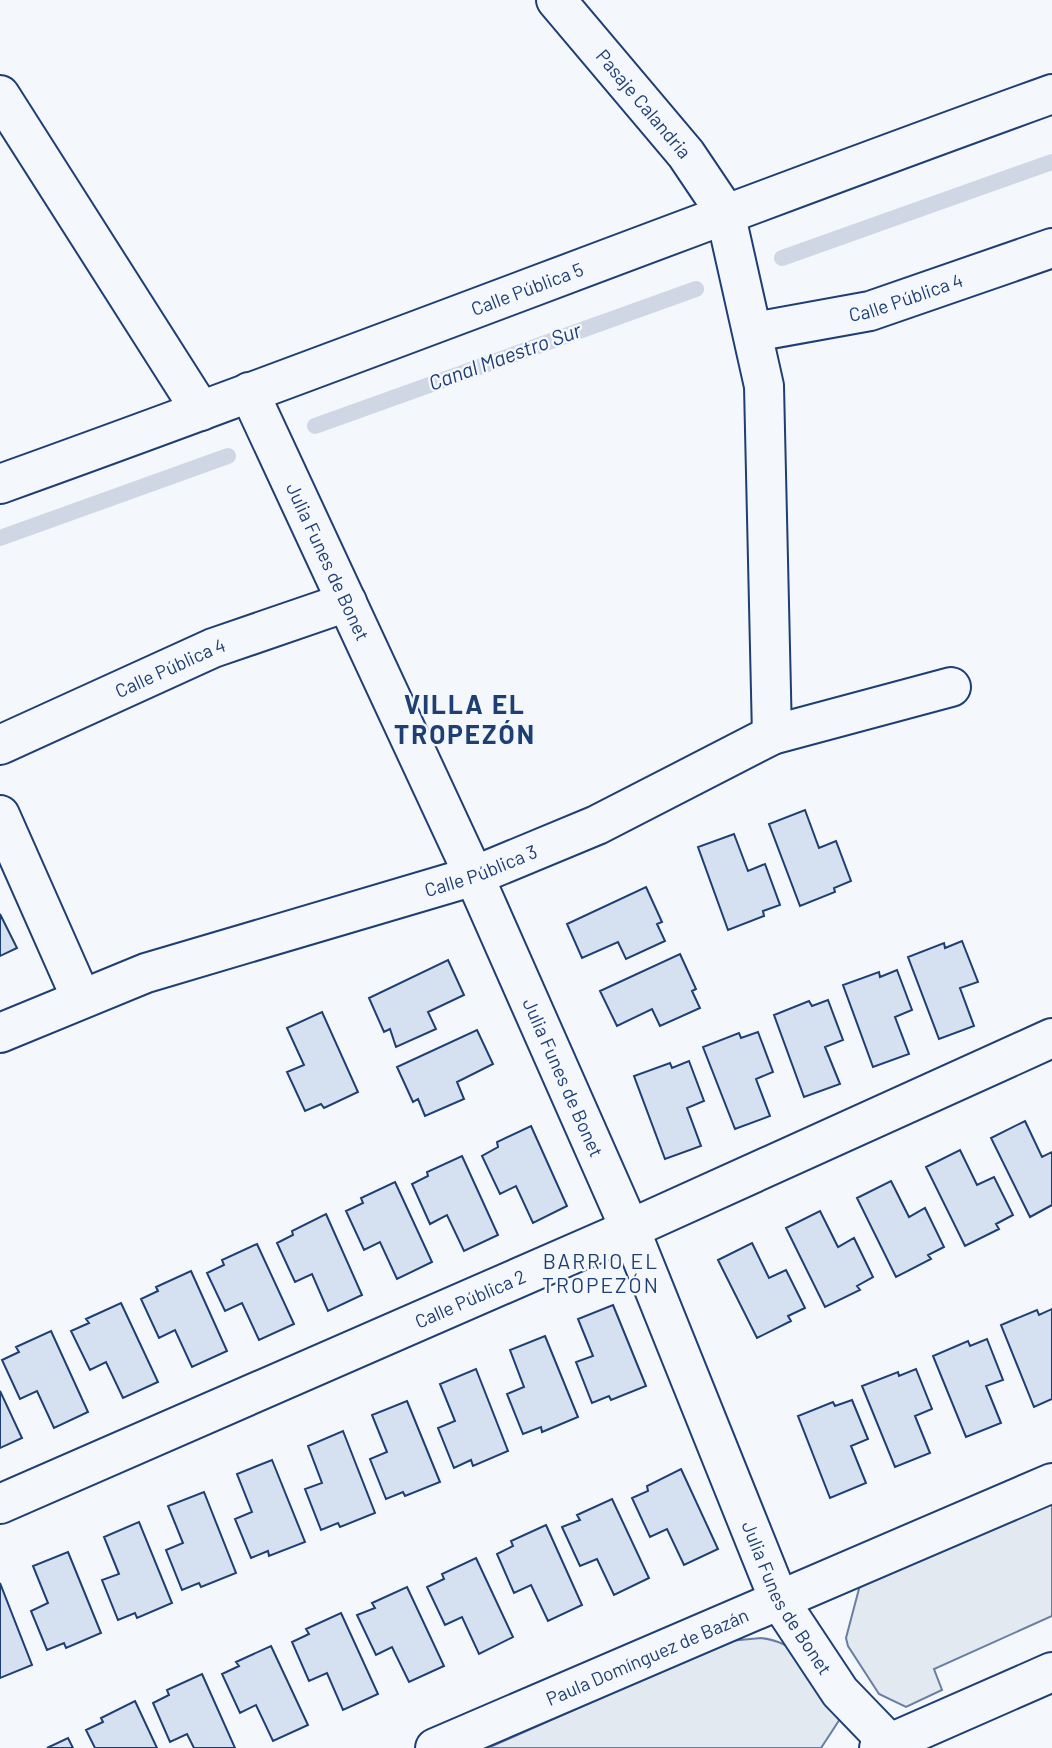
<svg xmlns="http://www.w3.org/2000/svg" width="1052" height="1748" font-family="Barlow,sans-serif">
  <rect width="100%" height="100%" fill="#f4f7fb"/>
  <!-- green -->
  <path fill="#e3e9f0" stroke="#687fa3" stroke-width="2" d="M1052,1502V1616L934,1669L942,1690L906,1707L879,1694L848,1646L846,1638L860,1585Z
    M761,1638C809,1644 817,1681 840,1719L821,1748H488L729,1641Z"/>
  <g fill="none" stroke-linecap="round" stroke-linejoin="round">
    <!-- stream -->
    <path stroke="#cfd7e4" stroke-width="16" d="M782,258L1052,162
      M315,426L696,289
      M0,538L228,456"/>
  </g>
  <!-- building -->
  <path fill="#d5e0f0" stroke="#1d3f73" stroke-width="2" d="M805,810L819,848L836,841L851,881L834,888L835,892L800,906L769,824Z
    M734,834L748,871L765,864L780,905L763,911L764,916L728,930L698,847Z
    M646,887L662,922L657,924L665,941L626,959L618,942L582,958L567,924Z
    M0,914L17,948L0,956Z
    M962,941L978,982L960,988L974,1026L939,1039L908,957L944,943L945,948Z
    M680,954L696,989L692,991L700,1008L660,1026L652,1009L617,1026L600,991Z
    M448,960L464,995L428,1012L436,1029L396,1047L390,1029L384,1032L369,998Z
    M897,970L912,1010L895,1017L909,1054L873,1067L843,985L879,972L880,977Z
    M828,1000L843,1040L825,1047L840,1084L804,1097L774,1015L809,1001L812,1006Z
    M322,1012L358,1092L324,1108L321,1104L305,1111L287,1072L304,1065L287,1028Z
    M477,1030L493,1064L457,1082L464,1099L425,1116L418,1099L413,1102L397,1067Z
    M758,1032L773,1072L756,1079L770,1116L735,1129L703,1047L739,1033L741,1038Z
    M689,1061L704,1101L687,1108L701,1146L665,1159L634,1076L670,1063L672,1068Z
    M1025,1121L1042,1157L1052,1152V1205L1030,1217L991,1138Z
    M531,1126L567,1206L533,1223L516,1186L500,1194L482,1156L498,1147L497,1142Z
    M960,1150L977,1185L994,1177L1013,1215L996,1224L999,1229L965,1246L926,1167Z
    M462,1156L498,1235L464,1251L447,1215L430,1224L412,1184L428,1176L427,1172Z
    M891,1181L909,1217L925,1208L944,1247L928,1255L931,1259L896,1277L857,1198Z
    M395,1182L432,1262L397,1279L380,1242L364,1250L346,1211L363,1203L361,1198Z
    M820,1211L838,1247L854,1238L873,1277L857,1286L860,1290L825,1307L786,1228Z
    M326,1214L362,1295L328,1311L312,1274L295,1282L277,1243L293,1235L292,1231Z
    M752,1243L769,1278L786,1270L805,1308L788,1316L791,1321L757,1338L718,1260Z
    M257,1244L294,1324L259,1340L242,1303L225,1311L207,1273L224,1265L222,1260Z
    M191,1271L227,1351L192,1367L175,1330L159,1338L141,1299L158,1291L156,1287Z
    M121,1303L158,1382L123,1398L106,1362L90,1370L71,1331L89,1323L86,1319Z
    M613,1305L646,1386L611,1400L609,1396L592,1403L576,1362L593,1356L578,1319Z
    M1052,1309V1399L1034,1407L1001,1325L1037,1310L1039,1315Z
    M51,1331L88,1412L54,1428L37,1391L20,1399L2,1360L19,1352L16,1347Z
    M545,1336L578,1417L542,1432L541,1427L523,1434L507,1394L524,1387L510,1350Z
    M987,1339L1003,1380L986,1386L1001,1423L966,1437L933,1356L968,1341L970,1346Z
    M476,1369L508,1451L473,1466L471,1460L454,1468L438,1428L455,1421L440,1384Z
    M916,1369L932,1409L915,1416L930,1453L895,1467L862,1386L898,1372L899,1376Z
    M0,1391L22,1438L0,1448Z
    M852,1400L868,1439L851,1446L866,1483L830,1498L798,1416L833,1402L835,1406Z
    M407,1401L440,1482L405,1496L403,1492L386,1499L370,1459L387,1452L372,1415Z
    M343,1431L375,1513L340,1527L338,1523L321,1530L305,1489L322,1483L308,1446Z
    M272,1460L305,1542L269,1556L268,1551L251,1558L235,1519L252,1512L237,1474Z
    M681,1469L718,1549L684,1565L667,1529L650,1537L632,1498L648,1491L647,1486Z
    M204,1492L236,1573L201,1587L199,1583L182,1590L166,1550L183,1543L168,1506Z
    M612,1499L649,1578L614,1595L597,1559L580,1566L562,1527L580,1520L577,1515Z
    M139,1522L172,1603L137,1618L135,1613L118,1620L102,1580L119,1574L104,1537Z
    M546,1525L582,1605L548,1621L531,1585L514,1593L497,1554L513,1546L511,1541Z
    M68,1552L101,1633L66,1648L64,1643L47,1650L31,1611L48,1603L33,1566Z
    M476,1558L513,1637L479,1654L462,1617L445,1625L427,1587L444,1579L442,1574Z
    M0,1583L32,1665L0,1678Z
    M407,1587L444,1666L409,1682L392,1647L376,1655L357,1615L375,1608L372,1603Z
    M341,1613L378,1694L343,1710L327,1673L309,1681L292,1642L309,1634L306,1629Z
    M271,1646L308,1725L273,1741L256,1705L240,1713L222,1674L239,1666L236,1662Z
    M202,1674L235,1748H194L187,1734L170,1742L153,1703L169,1695L167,1690Z
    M135,1701L157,1748H95L86,1730L103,1722L101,1718Z
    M68,1738L73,1748H47Z"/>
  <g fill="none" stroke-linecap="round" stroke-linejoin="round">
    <!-- minor casing -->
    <g stroke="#1d3f73" stroke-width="42">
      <g id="minor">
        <path id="s1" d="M556,0L686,154L725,212L764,386L772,735"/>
        <path d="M0,95L201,411"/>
        <path id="s2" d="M754,332L870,311L1052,248"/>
        <path id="s3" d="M249,392L474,876L630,1229L779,1600L840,1692L894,1748"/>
        <path id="s4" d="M0,484C352,358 700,221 1052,94"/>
        <path id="s5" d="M0,745L213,648L347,602"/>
        <path d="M0,815L81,998"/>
        <path id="s6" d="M0,1033L146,973L474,876L597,825L772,735L951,687"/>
        <path id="s7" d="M0,1504L630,1229L1052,1038"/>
        <path id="s8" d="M435,1748L1052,1483"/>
        <path d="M879,1748L1052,1672"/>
      </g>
    </g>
    <!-- minor -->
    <use href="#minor" stroke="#f4f7fb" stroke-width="38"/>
  </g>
  <g text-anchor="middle" stroke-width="5" stroke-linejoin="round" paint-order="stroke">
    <!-- street labels -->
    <g font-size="19" fill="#1d3f73" stroke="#f4f7fb">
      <text dy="7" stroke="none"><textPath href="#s1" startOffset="136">Pasaje Calandria</textPath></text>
      <text dy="7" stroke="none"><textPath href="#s4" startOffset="562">Calle Pública 5</textPath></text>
      <text dy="7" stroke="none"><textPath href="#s2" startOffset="156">Calle Pública 4</textPath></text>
      <text dy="7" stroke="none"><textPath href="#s3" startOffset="187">Julia Funes de Bonet</textPath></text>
      <text dy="7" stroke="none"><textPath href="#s5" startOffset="187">Calle Pública 4</textPath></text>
      <text dy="7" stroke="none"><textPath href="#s6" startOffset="508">Calle Pública 3</textPath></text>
      <text dy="7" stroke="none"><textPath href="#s3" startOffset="754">Julia Funes de Bonet</textPath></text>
      <text dy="7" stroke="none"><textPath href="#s7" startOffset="513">Calle Pública 2</textPath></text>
      <text dy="7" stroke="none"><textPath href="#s3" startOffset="1321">Julia Funes de Bonet</textPath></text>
      <text dy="7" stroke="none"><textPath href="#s8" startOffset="231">Paula Domínguez de Bazán</textPath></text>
    </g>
    <!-- water labels -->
    <g font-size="21" font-style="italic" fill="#1d3f73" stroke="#f4f7fb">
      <text transform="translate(505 357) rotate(-20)" y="7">Canal Maestro Sur</text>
    </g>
    <!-- neighbourhood labels -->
    <g font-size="21" letter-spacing="2" fill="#1d3f73" stroke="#f4f7fb">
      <text x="601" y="1269">BARRIO EL<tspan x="601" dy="24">TROPEZÓN</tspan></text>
    </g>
    <!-- district labels -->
    <g font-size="26" font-weight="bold" letter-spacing="2" fill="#1d3f73" stroke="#f4f7fb">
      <text x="465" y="714">VILLA EL<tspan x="465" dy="30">TROPEZÓN</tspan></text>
    </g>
  </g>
</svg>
